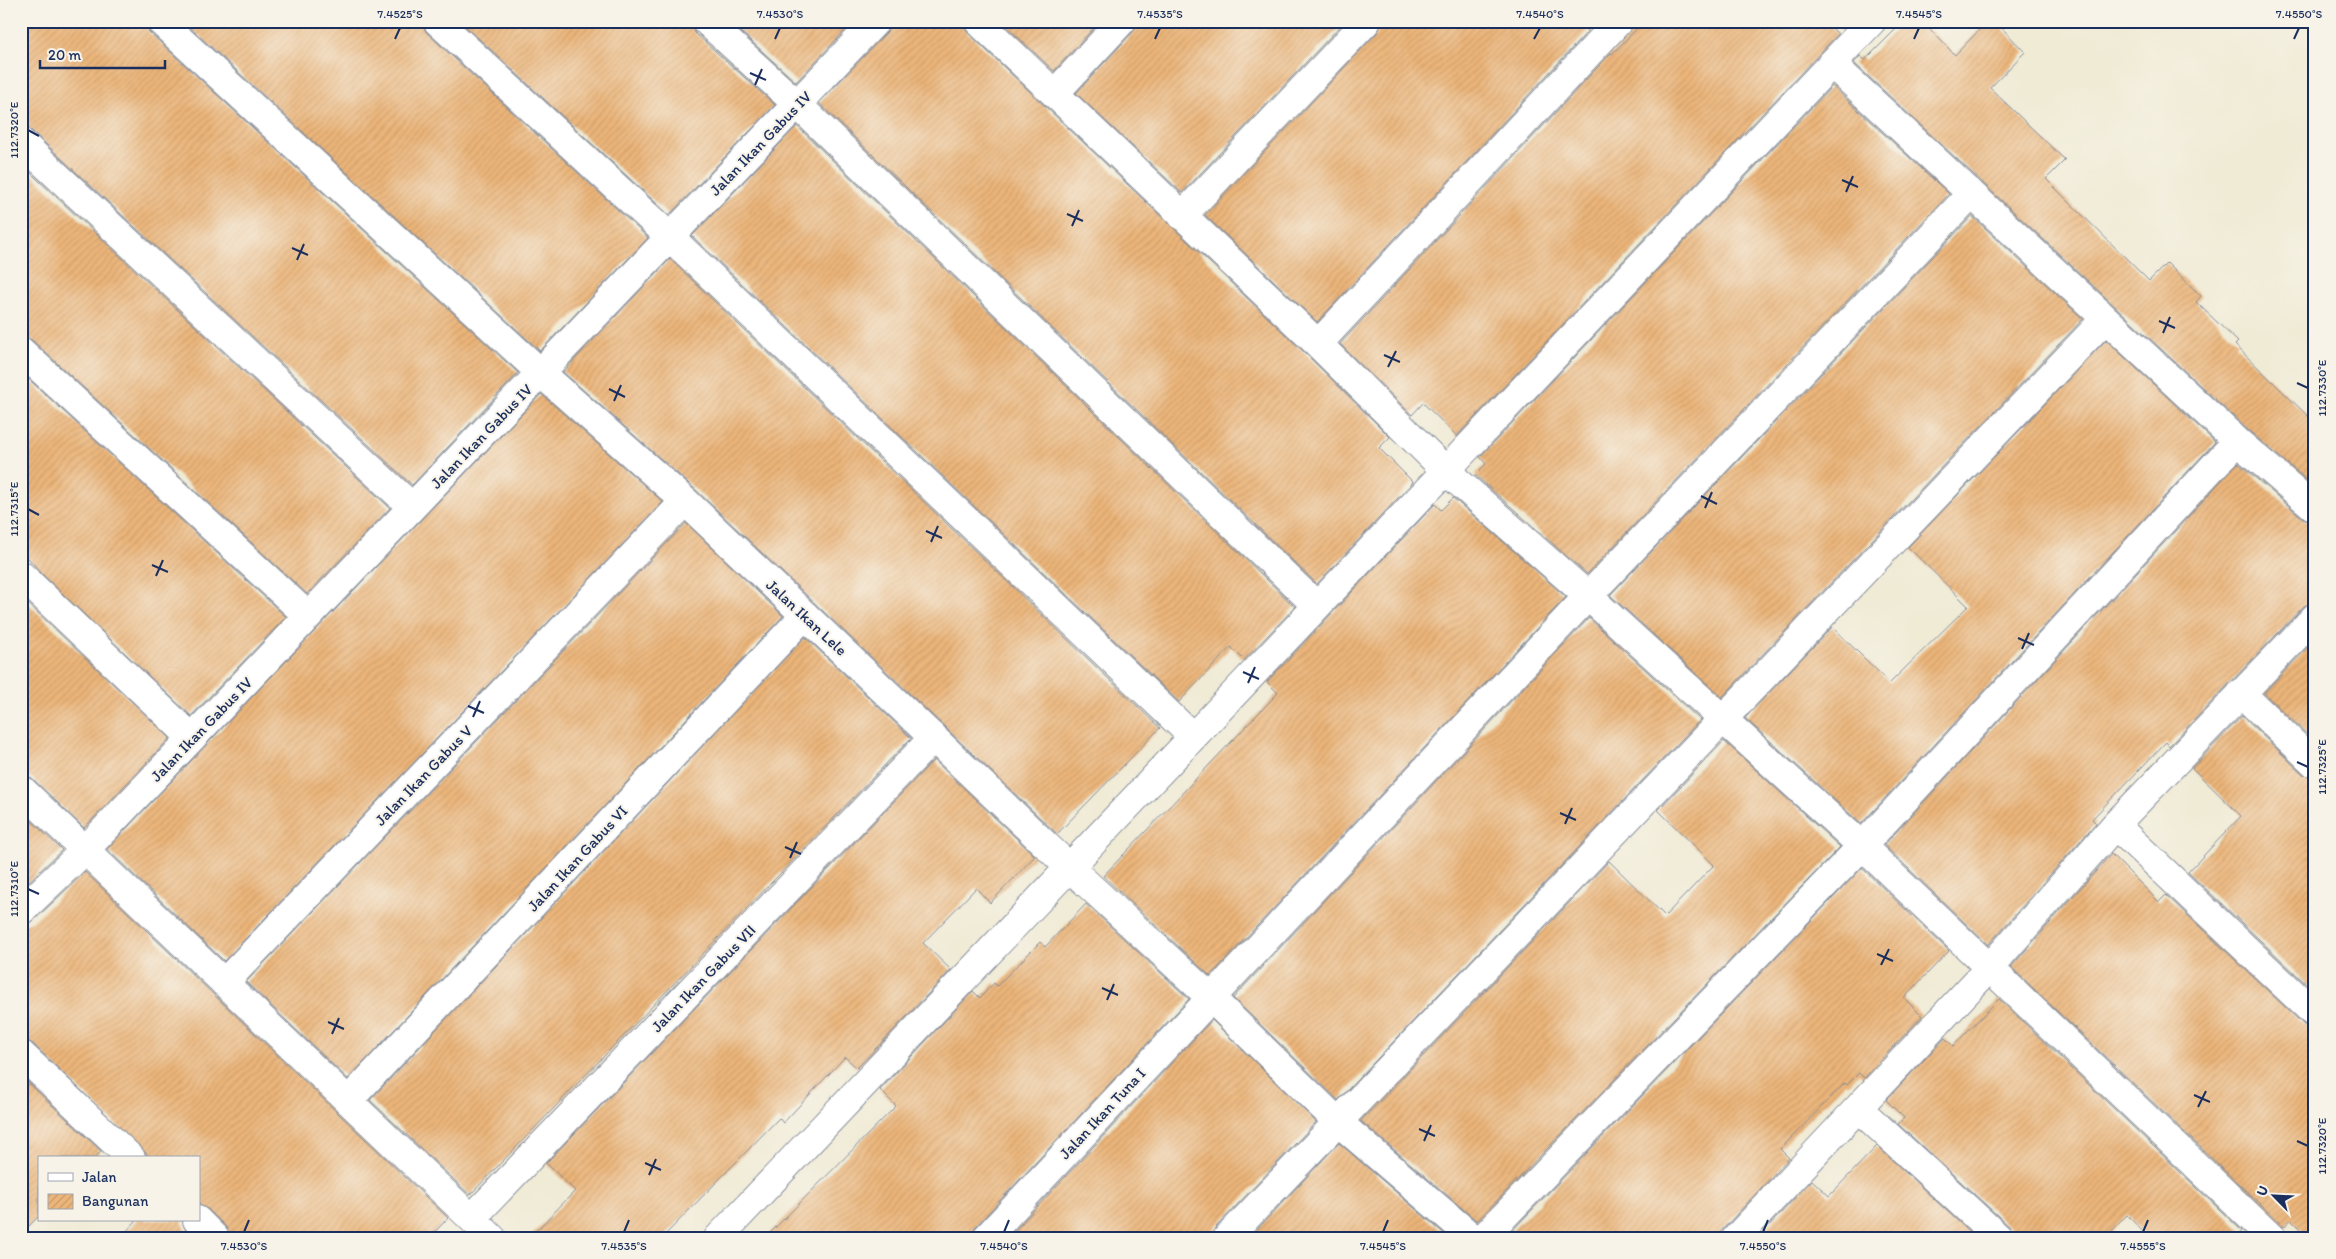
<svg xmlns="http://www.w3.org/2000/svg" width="2336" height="1259" font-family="Itim,sans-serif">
  <defs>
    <pattern id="building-hatch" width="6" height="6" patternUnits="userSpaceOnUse" patternTransform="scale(1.25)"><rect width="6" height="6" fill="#ecb579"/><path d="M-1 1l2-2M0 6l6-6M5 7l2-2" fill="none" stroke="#ca9c6b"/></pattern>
  </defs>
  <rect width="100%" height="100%" fill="#f7f3e8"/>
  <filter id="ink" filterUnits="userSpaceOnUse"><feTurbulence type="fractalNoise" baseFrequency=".02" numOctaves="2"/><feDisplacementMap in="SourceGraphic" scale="10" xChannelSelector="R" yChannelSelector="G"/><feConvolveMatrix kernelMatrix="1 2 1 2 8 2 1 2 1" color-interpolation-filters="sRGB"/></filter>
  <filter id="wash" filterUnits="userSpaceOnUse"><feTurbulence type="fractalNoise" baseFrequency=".0096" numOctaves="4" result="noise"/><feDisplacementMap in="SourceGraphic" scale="20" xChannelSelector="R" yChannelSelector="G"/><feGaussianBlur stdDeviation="1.12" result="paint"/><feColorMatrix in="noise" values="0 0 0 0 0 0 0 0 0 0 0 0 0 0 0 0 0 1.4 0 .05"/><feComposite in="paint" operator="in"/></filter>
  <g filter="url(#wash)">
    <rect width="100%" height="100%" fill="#f0ebd5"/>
    <g id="blocks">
      <!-- building -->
      <path fill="url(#building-hatch)" d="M21,21H145L149,32L518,373L412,485L32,131L21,127Z
        M183,21H422L426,32L648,238L540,351Z
        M460,21H691L695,33L775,105L669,215Z
        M729,21H854L796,82Z
        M891,21H963L967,32L1307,355L1390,437L1379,448L1413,482L1317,584L819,103L887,32Z
        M1001,21H1100L1054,71Z
        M1137,21H1345L1182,193L1076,93L1133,32Z
        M1382,21H1578L1588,31L1317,322L1205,215L1378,32Z
        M1644,21H1825L1838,34L1457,436L1423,403L1412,415L1340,344L1611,53L1612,54Z
        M1904,21H1922L1955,55L1988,21H1995L2025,52L1990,88L2065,160L2046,179L2149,281L2167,263L2201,296L2196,302L2238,342L2235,345L2315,423V487L2247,429L1854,63L1860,56L1865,60Z
        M1832,86L1949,194L1587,574L1475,475L1486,464L1480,457Z
        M797,126L1295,607L1244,660L1231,647L1179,702L692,236Z
        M21,164L390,508L307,594L32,340L21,336Z
        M1972,216L2083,319L1722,697L1610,595Z
        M670,259L1160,728L1057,834L696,490L563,372Z
        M2106,340L2215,442L1861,824L1745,718L1832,627L1890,683L1968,606L1908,547Z
        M21,372L286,617L191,716L43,575L21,550Z
        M541,394L663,502L224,961L107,849Z
        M2238,463L2305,520L2315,523V602L2304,606L2169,746L2166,742L2092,819L2096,823L1988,945L1884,845Z
        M1453,498L1566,597L1210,976L1103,876L1278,693L1267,682L1435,504L1441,510Z
        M686,523L783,616L348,1079L246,982Z
        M21,597L170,738L84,828L32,778L21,774Z
        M1589,618L1700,720L1338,1100L1233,998Z
        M805,637L911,738L470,1195L370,1100Z
        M2315,640V742L2264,693Z
        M2242,716L2304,775L2315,779V992L2188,872L2241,816L2192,768Z
        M1724,741L1840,847L1477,1221L1361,1121L1609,861L1665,916L1714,865L1658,810Z
        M934,760L1035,856L990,903L976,888L923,943L951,970L857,1068L845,1057L783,1123L779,1118L662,1238H529L575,1191L546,1163Z
        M21,811L62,850L21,889Z
        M2111,854L2159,902L2166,895L2304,1025L2315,1029V1238H2310L2291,1219L2284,1227L2011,967Z
        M1862,868L1949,951L1904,998L1922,1016L1864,1078L1859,1073L1847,1085L1845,1083L1780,1149L1789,1158L1723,1229L1715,1238H1505Z
        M85,872L448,1218L429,1238H230L226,1227L208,1209L199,1205V1158H151L32,1043L21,1039V926L32,922Z
        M1086,904L1189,999L975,1227L971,1238H765L896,1106L880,1090L973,991L980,998L994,983L997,986L1040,942L1045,947Z
        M1999,999L2242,1231L2236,1238H2149L2127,1215L2105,1238H2014L2010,1227L1898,1124L1904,1118L1886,1100L1945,1038L1953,1046Z
        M1212,1020L1316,1122L1216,1227L1212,1238H1008Z
        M21,1076L101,1151L95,1158H39V1216L21,1234Z
        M1339,1143L1449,1238H1249Z
        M1877,1146L1976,1238H1771L1764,1231L1812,1180L1829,1196Z
        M137,1220H182L186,1231L193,1238H120Z"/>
    </g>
  </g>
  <g filter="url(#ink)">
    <use href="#blocks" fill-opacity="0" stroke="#868d9a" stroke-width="1"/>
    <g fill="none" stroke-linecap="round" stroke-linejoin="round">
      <!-- minor casing -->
      <g stroke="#868d9a" stroke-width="30">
        <path id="minor" d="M160,21L541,373L685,501L1069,867L1210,997L1338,1122L1473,1238
          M437,21L670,237L1193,737
          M706,21L797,104L1317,606
          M978,21L1318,344L1446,471L1588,596L1862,846L2272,1238
          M1832,64L2237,441L2315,508
          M1055,93L1122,21
          M21,142L412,507
          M1182,216L1367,21
          M1318,344L1619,21
          M21,351L308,616
          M21,575L192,738
          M2241,693L2315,764
          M21,789L492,1238
          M2115,825L2315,1014
          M21,911L85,850L876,21
          M224,983L685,501
          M21,1054L131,1158
          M348,1101L805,615
          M1858,1108L1999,1238
          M472,1218L934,737
          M197,1220L215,1238
          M718,1238L1872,21
          M986,1238L1588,596L1971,194
          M1227,1238L2105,319
          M1483,1238L1862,846L2237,441
          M1736,1238L1990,967L2115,825L2315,617"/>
      </g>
      <!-- minor -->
      <use href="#minor" stroke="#fff" stroke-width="28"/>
    </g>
  </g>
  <!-- ticks -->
  <path fill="none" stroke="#1b2f5e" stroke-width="2" d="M395,39L400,28M775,39L780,28M1155,39L1160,28M1534,39L1540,28M1914,39L1919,28M2294,39L2299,28M750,73L766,80M755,85L762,69M28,130L39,136M1842,180L1858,187M1846,192L1853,176M1067,214L1083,221M1072,226L1079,210M292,248L308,255M297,260L304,244M2159,321L2175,328M2163,333L2170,317M1384,355L1400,362M1388,367L1396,351M2297,383L2308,388M609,389L625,397M614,401L621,385M1701,496L1717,504M1705,508L1712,492M28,509L39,515M926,531L942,538M931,542L938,526M152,565L168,572M156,576L163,560M2018,638L2034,645M2022,649L2029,633M1243,672L1259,679M1248,683L1255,667M468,706L484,713M473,717L480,701M2297,762L2308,767M1560,813L1576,820M1565,824L1572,808M785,847L801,854M790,858L797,842M28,889L39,894M1877,954L1893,961M1881,965L1889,949M1102,988L1118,995M1107,1000L1114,984M328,1022L344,1029M332,1034L339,1018M2194,1095L2210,1102M2198,1107L2206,1091M1419,1129L1435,1136M1424,1141L1431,1125M2297,1141L2308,1146M645,1163L661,1170M649,1175L656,1159M244,1232L249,1220M624,1232L629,1220M1004,1232L1009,1220M1383,1232L1388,1220M1763,1232L1768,1220M2143,1232L2148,1220"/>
  <g text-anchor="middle" stroke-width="4" stroke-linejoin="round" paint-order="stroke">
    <!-- street labels -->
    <g font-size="16" fill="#1b2f5e" stroke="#f7f3e8">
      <text transform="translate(760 143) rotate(-46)" y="6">Jalan Ikan Gabus IV</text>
      <text transform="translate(481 436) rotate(-46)" y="6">Jalan Ikan Gabus IV</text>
      <text transform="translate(807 617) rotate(43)" y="6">Jalan Ikan Lele</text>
      <text transform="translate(201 729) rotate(-46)" y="6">Jalan Ikan Gabus IV</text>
      <text transform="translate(423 775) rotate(-46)" y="6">Jalan Ikan Gabus V</text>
      <text transform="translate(577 858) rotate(-47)" y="6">Jalan Ikan Gabus VI</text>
      <text transform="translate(703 978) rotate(-46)" y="6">Jalan Ikan Gabus VII</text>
      <text transform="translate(1102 1113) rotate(-47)" y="6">Jalan Ikan Tuna I</text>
    </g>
  </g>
  <!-- margin -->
  <rect width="2336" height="1259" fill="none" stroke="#f7f3e8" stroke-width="55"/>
  <!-- legend -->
  <rect x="38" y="1156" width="162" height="65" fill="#f7f3e8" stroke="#9fa5b1"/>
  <rect x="48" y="1173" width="25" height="8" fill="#ffffff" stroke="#9fa5b1"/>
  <text x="82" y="1182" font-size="15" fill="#1b2f5e">Jalan</text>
  <rect x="48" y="1194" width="25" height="15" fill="url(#building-hatch)" stroke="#9fa5b1"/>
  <text x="82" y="1206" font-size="15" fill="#1b2f5e">Bangunan</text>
  <!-- north arrow -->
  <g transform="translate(2274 1196) rotate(294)" stroke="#f7f3e8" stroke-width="4" paint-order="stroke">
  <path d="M0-4L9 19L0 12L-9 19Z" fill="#1b2f5e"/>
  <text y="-8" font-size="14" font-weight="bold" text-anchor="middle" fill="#1b2f5e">U</text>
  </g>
  <!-- scale -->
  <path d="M40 60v8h125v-8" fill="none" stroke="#1b2f5e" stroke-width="2.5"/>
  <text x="48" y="60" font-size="15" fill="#1b2f5e" stroke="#f7f3e8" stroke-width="4" paint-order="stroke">20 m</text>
  <rect x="28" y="28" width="2280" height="1204" fill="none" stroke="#1b2f5e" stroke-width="2"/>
  <g font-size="12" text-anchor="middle" fill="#1b2f5e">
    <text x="400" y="18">7.4525°S</text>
    <text x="780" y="18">7.4530°S</text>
    <text x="1160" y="18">7.4535°S</text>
    <text x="1540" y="18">7.4540°S</text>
    <text x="1919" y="18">7.4545°S</text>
    <text x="2299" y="18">7.4550°S</text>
    <text transform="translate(14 130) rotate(-90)" y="4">112.7320°E</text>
    <text transform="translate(2322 388) rotate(-90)" y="4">112.7330°E</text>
    <text transform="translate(14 509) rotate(-90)" y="4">112.7315°E</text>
    <text transform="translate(2322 767) rotate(-90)" y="4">112.7325°E</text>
    <text transform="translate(14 889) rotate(-90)" y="4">112.7310°E</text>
    <text transform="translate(2322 1146) rotate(-90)" y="4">112.7320°E</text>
    <text x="244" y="1250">7.4530°S</text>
    <text x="624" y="1250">7.4535°S</text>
    <text x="1004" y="1250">7.4540°S</text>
    <text x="1383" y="1250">7.4545°S</text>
    <text x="1763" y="1250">7.4550°S</text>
    <text x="2143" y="1250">7.4555°S</text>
  </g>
</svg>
